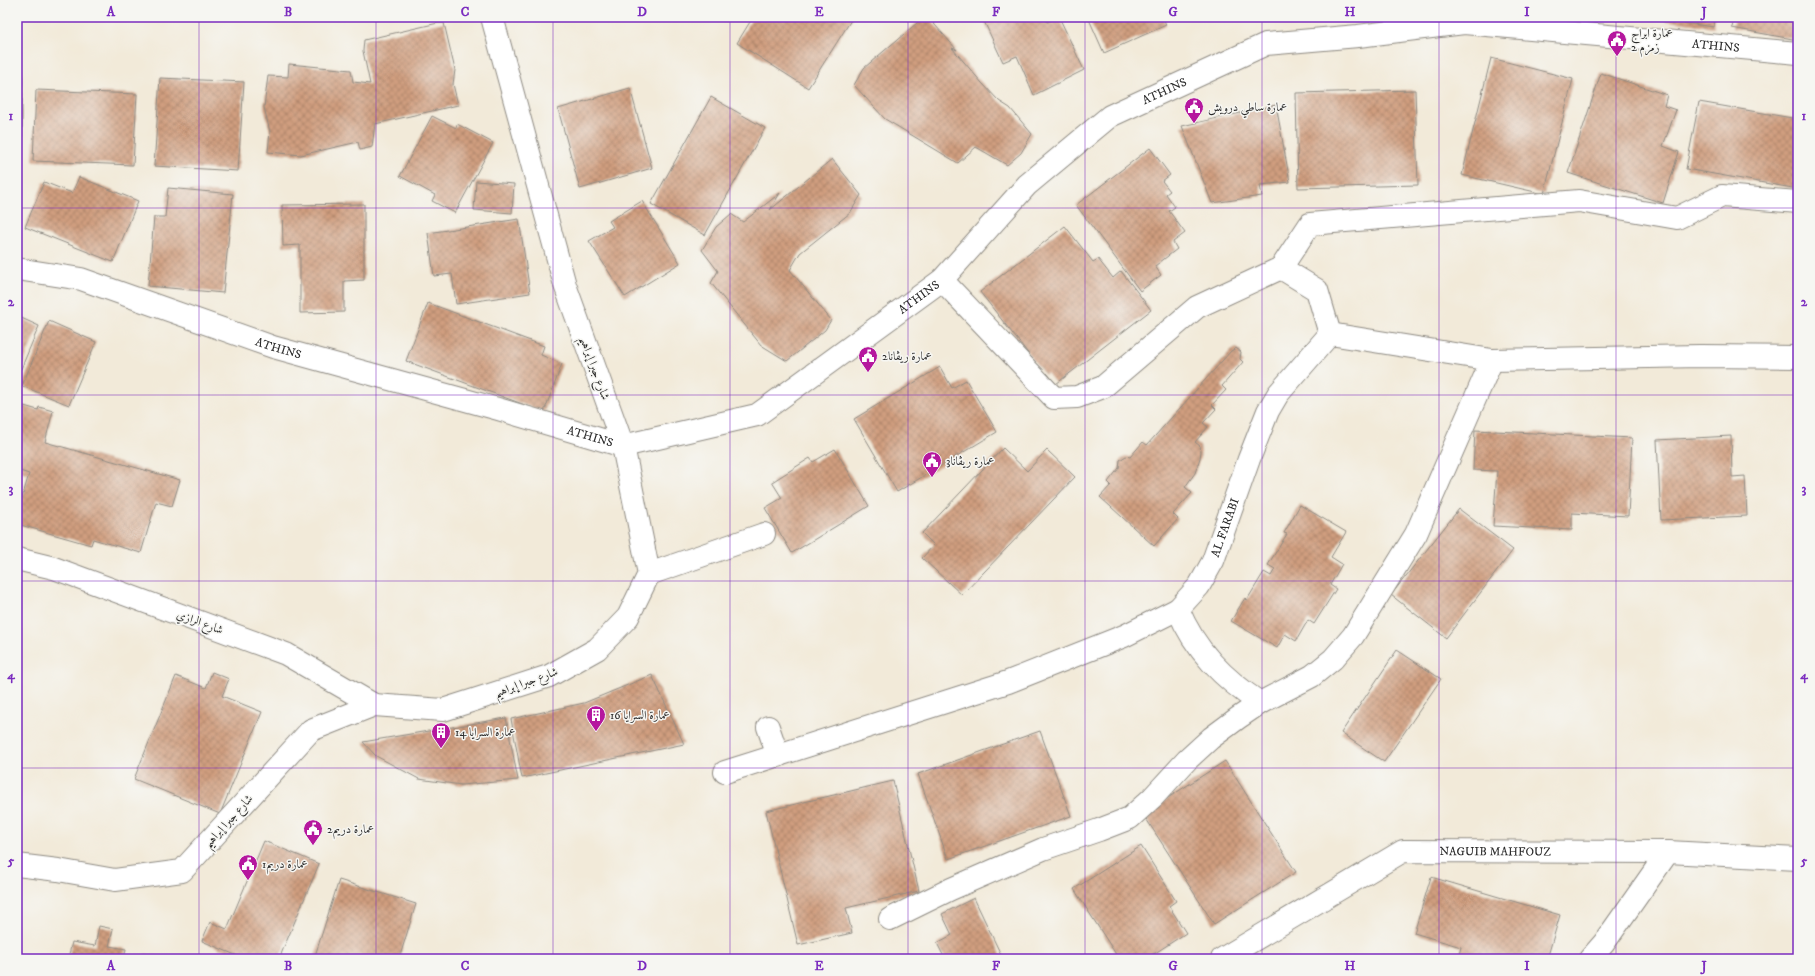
<svg xmlns="http://www.w3.org/2000/svg" width="1815" height="976" font-family="'IM FELL DW Pica',Amiri,serif">
  <defs>
    <pattern id="building-cross-hatch" width="8" height="8" patternUnits="userSpaceOnUse"><rect width="8" height="8" fill="#d09e7f"/><path d="M0 0l8 8M0 8l8-8" fill="none" stroke="#a98168"/></pattern>
  </defs>
  <rect width="100%" height="100%" fill="#f6f6f2"/>
  <filter id="ink" filterUnits="userSpaceOnUse"><feTurbulence type="fractalNoise" baseFrequency=".025" numOctaves="2"/><feDisplacementMap in="SourceGraphic" scale="8" xChannelSelector="R" yChannelSelector="G"/><feConvolveMatrix kernelMatrix="1 2 1 2 8 2 1 2 1" color-interpolation-filters="sRGB"/></filter>
  <filter id="wash" filterUnits="userSpaceOnUse"><feTurbulence type="fractalNoise" baseFrequency=".012" numOctaves="4" result="noise"/><feDisplacementMap in="SourceGraphic" scale="16" xChannelSelector="R" yChannelSelector="G"/><feGaussianBlur stdDeviation="0.9" result="paint"/><feColorMatrix in="noise" values="0 0 0 0 0 0 0 0 0 0 0 0 0 0 0 0 0 1.4 0 .05"/><feComposite in="paint" operator="in"/></filter>
  <g filter="url(#wash)">
    <rect width="100%" height="100%" fill="#f2ead9"/>
    <g id="blocks">
      <!-- building -->
      <path fill="url(#building-cross-hatch)" d="M753,17H853L808,88L737,43Z
        M924,17H928L957,50L952,48L982,83L999,101L1010,108L1032,134L1021,153L1007,165L976,147L958,163L885,119L854,85L864,68Z
        M982,17H1045L1047,22L1059,17L1084,70L1034,95L1017,56L1003,62Z
        M1088,17H1163L1166,25L1104,53Z
        M1639,17H1715L1714,27Z
        M1734,17H1798V40L1732,28Z
        M438,23H444L455,70L453,84L458,105L375,124L372,147L360,150L358,142L301,155L268,152L270,132L264,107L268,76L288,77L289,64L351,70L353,82L370,84L363,51L364,40Z
        M1491,58L1573,79L1544,194L1462,175Z
        M17,68H22V176H17Z
        M1601,73L1667,95L1664,106L1676,110L1663,146L1679,152L1663,203L1568,173Z
        M160,78L244,82L238,171L154,166Z
        M630,88L652,168L580,189L558,109Z
        M36,90L137,94L133,165L33,161Z
        M1415,90L1418,185L1298,188L1296,93Z
        M711,97L765,128L705,235L651,204Z
        M1699,102L1798,119V189L1686,169Z
        M1276,105L1290,182L1260,185L1262,196L1212,203L1182,126Z
        M432,116L456,128L457,124L493,143L455,213L432,201L435,195L400,176Z
        M1150,148L1170,175L1162,181L1170,191L1166,194L1175,207L1169,211L1185,233L1173,242L1177,249L1155,266L1161,275L1140,291L1076,205Z
        M832,159L861,195L850,213L800,253L790,270L831,320L825,330L787,361L761,345L711,283L718,271L702,250L716,227L731,214L743,222L780,193L770,210Z
        M79,177L138,201L113,262L25,227L44,182L72,193Z
        M476,181L514,184L512,213L474,210Z
        M168,188L233,194L223,293L148,286L154,217H165Z
        M642,201L680,263L625,297L589,241L613,227L609,221Z
        M364,204V280L344,281V312L300,313V245L283,246L282,205Z
        M519,219L530,293L456,304L452,274L434,276L428,233Z
        M1065,226L1093,262L1098,259L1113,278L1121,271L1151,310L1056,384L1047,373L1045,375L980,292Z
        M428,303L544,346L541,355L562,364L544,412L406,361Z
        M17,316L39,326L21,369L17,367Z
        M49,321L96,342L69,405L22,386Z
        M1236,348L1241,352L1240,359L1243,362L1222,386L1226,390L1212,405L1216,409L1203,423L1208,427L1195,442L1200,446L1201,451L1200,458L1195,473L1185,487L1192,493L1173,514L1178,519L1154,546L1100,497L1111,485L1108,482L1119,468L1120,460L1126,456L1130,457L1143,442L1147,445L1231,351Z
        M940,367L952,388L966,380L997,432L897,492L854,419Z
        M17,404L38,410L39,407L53,411L45,442L180,480L172,506L156,502L141,553L93,539L91,545L17,524V515L29,474L17,470Z
        M1475,430L1632,438L1628,516L1572,513V530L1493,526L1497,471L1473,470Z
        M1731,436L1732,477L1745,476L1747,516L1661,520L1657,440Z
        M1003,448L1027,471L1047,450L1075,477L962,595L922,558L934,545L922,533Z
        M835,449L869,506L792,553L765,508L782,498L772,482L810,458L813,462Z
        M1300,505L1346,532L1331,557L1342,564L1330,585L1336,589L1314,624L1308,620L1296,641L1285,634L1277,648L1231,621L1245,598L1247,600L1264,572L1271,576L1275,569L1268,565L1287,534L1284,533Z
        M1459,509L1513,550L1446,638L1391,595Z
        M1397,650L1441,679L1384,762L1341,733Z
        M212,672L229,679L222,696L262,712L220,814L134,779L176,676L206,688Z
        M652,675L684,744L522,778L511,719L584,703Z
        M506,718L518,780L461,785L419,779L376,756L363,742Z
        M1040,731L1071,816L948,859L918,774Z
        M1225,761L1296,872L1214,924L1143,814Z
        M893,781L919,891L846,908L852,933L798,945L766,811Z
        M264,841L319,864L279,959H245L202,941L210,922L227,929Z
        M1141,846L1176,901L1169,906L1186,933L1146,959H1119L1074,889Z
        M1431,877L1560,915L1547,959H1458L1461,947L1414,933Z
        M339,880L416,904L399,959H314Z
        M974,898L1003,959H945L937,943L952,935L942,914Z
        M99,926L113,929L109,946L126,949L124,959H68L72,942L95,946Z
        M145,954L168,958V959H144Z"/>
    </g>
  </g>
  <g filter="url(#ink)">
    <use href="#blocks" fill-opacity="0" stroke="#8e8a82" stroke-width="1"/>
    <g fill="none" stroke-linecap="round" stroke-linejoin="round">
      <!-- minor casing -->
      <g stroke="#8e8a82" stroke-width="24">
        <g id="minor">
          <path d="M1281,268L1310,224L1579,201L1677,218L1722,196L1798,202"/>
          <path id="s1" d="M17,269L81,279L273,347L498,409L623,446L757,415L942,280L1027,185L1110,116L1266,44L1358,36L1464,23L1798,53"/>
          <path d="M942,280L1054,398L1077,397L1103,387L1197,307L1281,268L1317,290L1330,334"/>
          <path d="M1330,334L1492,360L1700,356L1798,357"/>
          <path d="M17,559L54,568L286,654L374,705"/>
          <path d="M649,574L764,534"/>
          <path id="s2" d="M1260,703C1224,679 1195,651 1178,609L1199,586L1213,561L1249,459L1268,411L1278,394L1330,334"/>
          <path d="M768,727L778,756"/>
          <path d="M725,772L1008,682L1124,636L1178,609"/>
          <path d="M17,865L58,870L115,880L182,871L311,730L374,705L443,710L549,676L597,649L628,617L649,574L623,446L565,285L492,17"/>
          <path d="M890,919L951,889L1043,849L1099,830L1130,818L1153,797L1187,760L1211,738L1238,718L1260,703L1312,676L1333,659L1353,636L1416,534L1492,360"/>
          <path id="s3" d="M1222,959L1403,851L1668,852L1798,859"/>
          <path d="M1590,959L1604,943L1668,852"/>
        </g>
      </g>
      <!-- minor -->
      <use href="#minor" stroke="#fff" stroke-width="22"/>
    </g>
  </g>
  <!-- grid -->
  <path fill="none" stroke="#7b2cbf" stroke-width="1" stroke-opacity="0.55" d="M199,17V959M376,17V959M553,17V959M730,17V959M908,17V959M1085,17V959M1262,17V959M1439,17V959M1616,17V959M17,208H1798M17,395H1798M17,581H1798M17,768H1798"/>
  <!-- icons -->
  <defs>
    <g id="civic-pin" transform="scale(1)"><path d="M0 17L-7.5 6A9.5 9.5 0 1 1 7.5 6Z" fill="#b5179e" stroke="#f6f6f2"/><path d="M-.6-6.5H3V-4.5H.6V-3L4-1V1h2V6H-6V1h2V-1L-.6-3ZM-1.2 2.5V6h2.4V2.5Z" fill="#fff"/></g>
    <g id="building-pin" transform="scale(1)"><path d="M0 17L-7.5 6A9.5 9.5 0 1 1 7.5 6Z" fill="#b5179e" stroke="#f6f6f2"/><path d="M-4-6H4V6H1V3H-1V6H-4ZM-2.5-4.3h1.7v1.8h-1.7ZM.8-4.3h1.7v1.8H.8ZM-2.5-1h1.7V.8h-1.7ZM.8-1h1.7V.8H.8Z" fill="#fff"/></g>
  </defs>
  <g fill-rule="evenodd">
    <use href="#civic-pin" x="1617" y="40"/>
    <use href="#civic-pin" x="1194" y="107"/>
    <use href="#civic-pin" x="868" y="356"/>
    <use href="#civic-pin" x="932" y="461"/>
    <use href="#building-pin" x="596" y="715"/>
    <use href="#building-pin" x="441" y="732"/>
    <use href="#civic-pin" x="313" y="829"/>
    <use href="#civic-pin" x="248" y="864"/>
  </g>
  <g text-anchor="middle" stroke-width="3" stroke-linejoin="round" paint-order="stroke">
    <!-- poi labels -->
    <g font-size="12" fill="#2b2b2b" stroke="#f6f6f2" text-anchor="start">
      <text x="1631" y="37">عمارة ابراج<tspan x="1631" dy="14">زمزم 2</tspan></text>
      <text x="1208" y="111">عمارة ساطي درويش</text>
      <text x="882" y="360">عمارة ريڤانا2</text>
      <text x="946" y="465">عمارة ريڤانا3</text>
      <text x="610" y="719">عمارة السرايا 16</text>
      <text x="455" y="736">عمارة السرايا 14</text>
      <text x="327" y="833">عمارة دريم2</text>
      <text x="262" y="868">عمارة دريم1</text>
    </g>
    <!-- street labels -->
    <g font-size="12" fill="#2b2b2b" stroke="#f6f6f2">
      <text dy="4" stroke="none"><textPath href="#s1" startOffset="1858">ATHINS</textPath></text>
      <text dy="4" stroke="none"><textPath href="#s1" startOffset="1294">ATHINS</textPath></text>
      <text dy="4" stroke="none"><textPath href="#s1" startOffset="970">ATHINS</textPath></text>
      <text dy="4" stroke="none"><textPath href="#s1" startOffset="274">ATHINS</textPath></text>
      <text transform="translate(595 368) rotate(70)" y="4">شارع جبرا إبراهيم</text>
      <text dy="4" stroke="none"><textPath href="#s1" startOffset="598">ATHINS</textPath></text>
      <text dy="4" stroke="none"><textPath href="#s2" startOffset="222">AL FARABI</textPath></text>
      <text transform="translate(200 622) rotate(20)" y="4">شارع الرازي</text>
      <text transform="translate(526 682) rotate(-20)" y="4">شارع جبرا إبراهيم</text>
      <text transform="translate(228 821) rotate(-48)" y="4">شارع جبرا إبراهيم</text>
      <text dy="4" stroke="none"><textPath href="#s3" startOffset="303">NAGUIB MAHFOUZ</textPath></text>
    </g>
  </g>
  <!-- margin -->
  <rect width="1815" height="976" fill="none" stroke="#f6f6f2" stroke-width="44"/>
  <rect x="22" y="22" width="1771" height="932" fill="none" stroke="#7b2cbf" stroke-width="1.5"/>
  <g font-size="13" text-anchor="middle" font-weight="bold" fill="#7b2cbf">
    <text x="111" y="16">A</text>
    <text x="288" y="16">B</text>
    <text x="465" y="16">C</text>
    <text x="642" y="16">D</text>
    <text x="819" y="16">E</text>
    <text x="996" y="16">F</text>
    <text x="1173" y="16">G</text>
    <text x="1350" y="16">H</text>
    <text x="1527" y="16">I</text>
    <text x="1704" y="16">J</text>
    <text x="11" y="120">1</text>
    <text x="1804" y="120">1</text>
    <text x="11" y="306">2</text>
    <text x="1804" y="306">2</text>
    <text x="11" y="493">3</text>
    <text x="1804" y="493">3</text>
    <text x="11" y="679">4</text>
    <text x="1804" y="679">4</text>
    <text x="11" y="865">5</text>
    <text x="1804" y="865">5</text>
    <text x="111" y="970">A</text>
    <text x="288" y="970">B</text>
    <text x="465" y="970">C</text>
    <text x="642" y="970">D</text>
    <text x="819" y="970">E</text>
    <text x="996" y="970">F</text>
    <text x="1173" y="970">G</text>
    <text x="1350" y="970">H</text>
    <text x="1527" y="970">I</text>
    <text x="1704" y="970">J</text>
  </g>
</svg>
